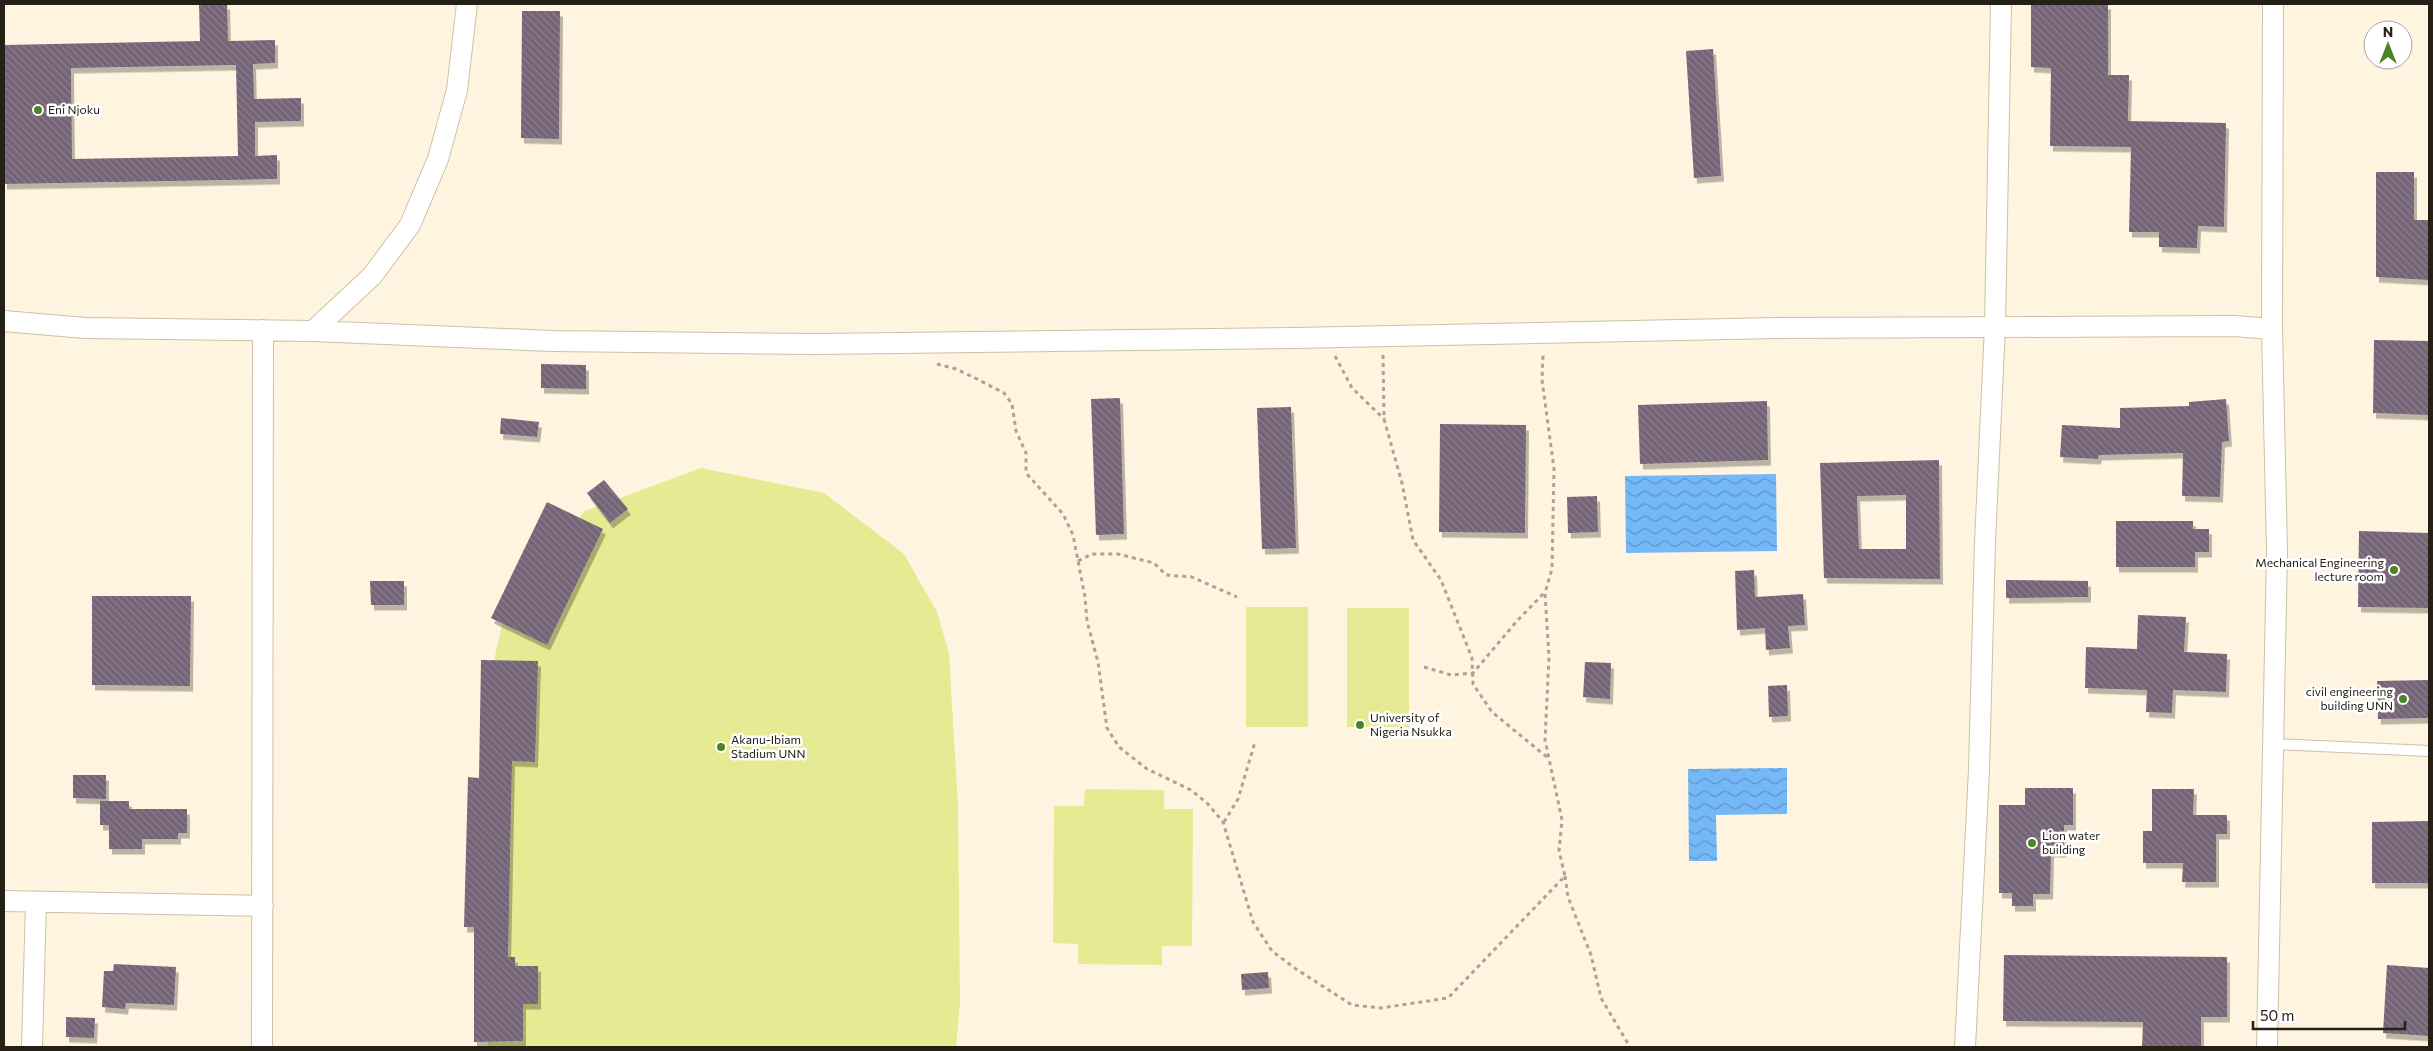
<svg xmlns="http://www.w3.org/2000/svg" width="2433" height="1051" font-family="Commissioner,sans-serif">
  <defs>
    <pattern id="water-waves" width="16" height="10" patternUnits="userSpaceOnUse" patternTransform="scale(1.25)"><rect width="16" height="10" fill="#74b8f8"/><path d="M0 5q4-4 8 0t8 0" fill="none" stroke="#5f95c8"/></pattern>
    <pattern id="building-back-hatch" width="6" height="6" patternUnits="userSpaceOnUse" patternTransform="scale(1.25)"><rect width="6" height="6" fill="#756377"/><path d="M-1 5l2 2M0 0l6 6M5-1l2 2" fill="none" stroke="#8b7e8b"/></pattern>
    <filter id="shadow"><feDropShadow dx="3" dy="5.5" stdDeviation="0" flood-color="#0004"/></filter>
  </defs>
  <rect width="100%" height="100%" fill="#fff4df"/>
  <!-- green -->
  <path fill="#e6eb93" d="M701,468L824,493L904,554L937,612L949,653L958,806L960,1002L956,1047H488V687L509,594L585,511Z
    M1246,607H1308V727H1246Z
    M1347,608H1409V727H1347Z
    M1085,789L1164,790V809H1193L1192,946H1162V965L1078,964V944L1053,943L1054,806H1084Z"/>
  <!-- water -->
  <path fill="url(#water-waves)" d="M1776,474L1777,551L1626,553L1625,476Z
    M1787,768V814L1716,815L1717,861H1689L1688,769Z"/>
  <!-- building -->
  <path fill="url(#building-back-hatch)" fill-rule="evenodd" filter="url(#shadow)" d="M199,4H227L228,41L275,40V63L253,64L254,99L301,98V121L255,122V156L277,155V179L4,184V45L200,41ZM236,65L238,156L72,159L71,68Z
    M2031,4H2108V75H2129L2128,121L2226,123L2224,227L2198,226L2197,248L2159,247V232H2129L2131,147L2050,146L2051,68L2031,67Z
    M522,11H560L559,139L521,138Z
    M1713,49L1721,176L1694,178L1686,51Z
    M2376,172H2414V220H2429V280L2376,277Z
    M2374,340L2429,341V415L2373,413Z
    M541,364L586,365V389L541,388Z
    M1120,398L1124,534L1096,535L1091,399Z
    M2226,399L2229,441L2222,442L2220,497L2182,496L2183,453L2099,455L2098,459L2060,457L2062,425L2120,428V408L2189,406V402Z
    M1767,401L1768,460L1640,464L1638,405Z
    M1291,407L1296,548L1262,549L1257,408Z
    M501,418L539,422L537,437L500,434Z
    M1440,424L1526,425L1525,533L1439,532Z
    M1939,460L1940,579L1824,578L1820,463ZM1906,495V549H1859L1857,496Z
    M604,480L628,509L610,523L587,493Z
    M1597,496L1598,532L1568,533L1567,497Z
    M547,502L603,529L547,645L491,618Z
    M2116,521H2193V529H2209V552H2195V567H2116Z
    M2359,531L2429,533V608L2358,607Z
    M1754,570L1755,597L1803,594L1805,625L1788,626L1790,648L1766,650L1765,628L1737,630L1735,571Z
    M2006,580L2088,581V597L2006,598Z
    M370,581H404V605H371Z
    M92,596H191L190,686L92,685Z
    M2138,615L2186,617L2184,652L2227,654L2226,692L2173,690L2172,713L2146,712L2147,690L2085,688L2086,647L2137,649Z
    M481,660L538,661L535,762L512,761L508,957H515V966H538V1004H523V1041L474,1042V927H464L468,777L479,778Z
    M1585,662L1611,663L1610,699L1583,697Z
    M2429,680V718L2378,719L2377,681Z
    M1787,685L1788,716L1769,717L1768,686Z
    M73,775H106V799L73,798Z
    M2025,788H2073V825H2064V852H2051L2050,894H2033V906H2012V893H1999V805H2025Z
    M2152,789H2194L2193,815H2227V834H2216V882H2182L2183,863H2143V831H2152Z
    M100,801H129V809H187V833H178V839H142V849H109V825H100Z
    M2429,821V883H2372V822Z
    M2004,955L2227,957V1017H2201V1047H2142L2143,1022L2003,1021Z
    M114,964L176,967L174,1005L126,1003L125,1009L102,1007L104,971H113Z
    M2387,965L2429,968V1036L2383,1033Z
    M1268,972L1269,988L1242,990L1241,974Z
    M66,1017L95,1018L94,1038L66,1037Z"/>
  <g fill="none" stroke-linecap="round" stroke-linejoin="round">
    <!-- service casing -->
    <g stroke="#cdc0a7" stroke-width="12">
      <path id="service" d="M2274,744L2429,751"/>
    </g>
    <!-- minor casing -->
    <g stroke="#cdc0a7" stroke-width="22">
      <path id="minor" d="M4,321L85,328L313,331L553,341L816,344L1294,338L1777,328L2234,326L2272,329L2273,4
        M313,331L372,276L410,225L438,159L457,90L467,4
        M4,901L263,906
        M32,1047L36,902
        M262,1047L263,330
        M1965,1047L1979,770L1985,542L1995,326L2001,4
        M2267,1047L2277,551L2272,329"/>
    </g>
    <!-- path -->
    <path stroke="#aca392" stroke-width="3" stroke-dasharray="4 4" stroke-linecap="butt" d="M1383,355L1384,419L1402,483L1413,540L1441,580L1472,658L1473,684L1492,712L1548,758
      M1335,356L1352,388L1384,419
      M937,364L956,369L975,378L1004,393L1012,404L1016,431L1026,453V473L1063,514L1073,535L1085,597L1087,621L1098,662L1107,728L1119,747L1147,769L1191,790L1207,803L1223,822L1253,922L1272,951L1296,969L1352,1005L1381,1008L1448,998L1565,876L1559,851L1562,820L1545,740L1549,657L1545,593L1552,569L1554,469L1542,380L1543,356L1541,352
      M1078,561L1092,554H1118L1154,563L1166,575L1192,577L1237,597
      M1424,667L1451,675L1473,673L1517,621L1544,593
      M1224,822L1238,799L1255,742
      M1565,876L1568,897L1591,955L1601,998L1630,1047"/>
    <!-- service -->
    <use href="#service" stroke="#fff" stroke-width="10"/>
    <!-- minor -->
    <use href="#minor" stroke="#fff" stroke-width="20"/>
  </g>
  <!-- markers -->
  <g fill="#4a8522" stroke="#fff" stroke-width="2">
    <circle cx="38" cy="110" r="5"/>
    <circle cx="2394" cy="570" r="5"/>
    <circle cx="2403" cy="699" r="5"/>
    <circle cx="1360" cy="725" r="5"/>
    <circle cx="721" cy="747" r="5"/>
    <circle cx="2032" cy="843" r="5"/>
  </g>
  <g text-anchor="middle" stroke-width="5" stroke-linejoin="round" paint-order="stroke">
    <!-- poi labels -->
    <g font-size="12" fill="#242016" stroke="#fff" text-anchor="start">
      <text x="48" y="114">Eni Njoku</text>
      <text x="2384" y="567" text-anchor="end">Mechanical Engineering<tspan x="2384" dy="14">lecture room</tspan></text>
      <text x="2393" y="696" text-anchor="end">civil engineering<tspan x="2393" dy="14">building UNN</tspan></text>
      <text x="1370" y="722">University of<tspan x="1370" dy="14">Nigeria Nsukka</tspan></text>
      <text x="731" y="744">Akanu-Ibiam<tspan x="731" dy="14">Stadium UNN</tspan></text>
      <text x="2042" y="840">Lion water<tspan x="2042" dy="14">building</tspan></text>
    </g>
  </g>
  <!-- border -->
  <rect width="2433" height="1051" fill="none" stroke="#242016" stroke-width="10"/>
  <!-- north arrow -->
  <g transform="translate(2388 45)"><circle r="24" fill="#ffffff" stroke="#a7a6a2"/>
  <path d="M0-4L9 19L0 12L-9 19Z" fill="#4a8522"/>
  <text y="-8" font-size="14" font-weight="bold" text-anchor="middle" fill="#242016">N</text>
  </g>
  <!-- scale -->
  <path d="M2253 1021v8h152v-8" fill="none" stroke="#242016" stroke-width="2.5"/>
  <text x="2260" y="1021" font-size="15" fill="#242016" stroke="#ffffff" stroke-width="4" paint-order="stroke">50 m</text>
</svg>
